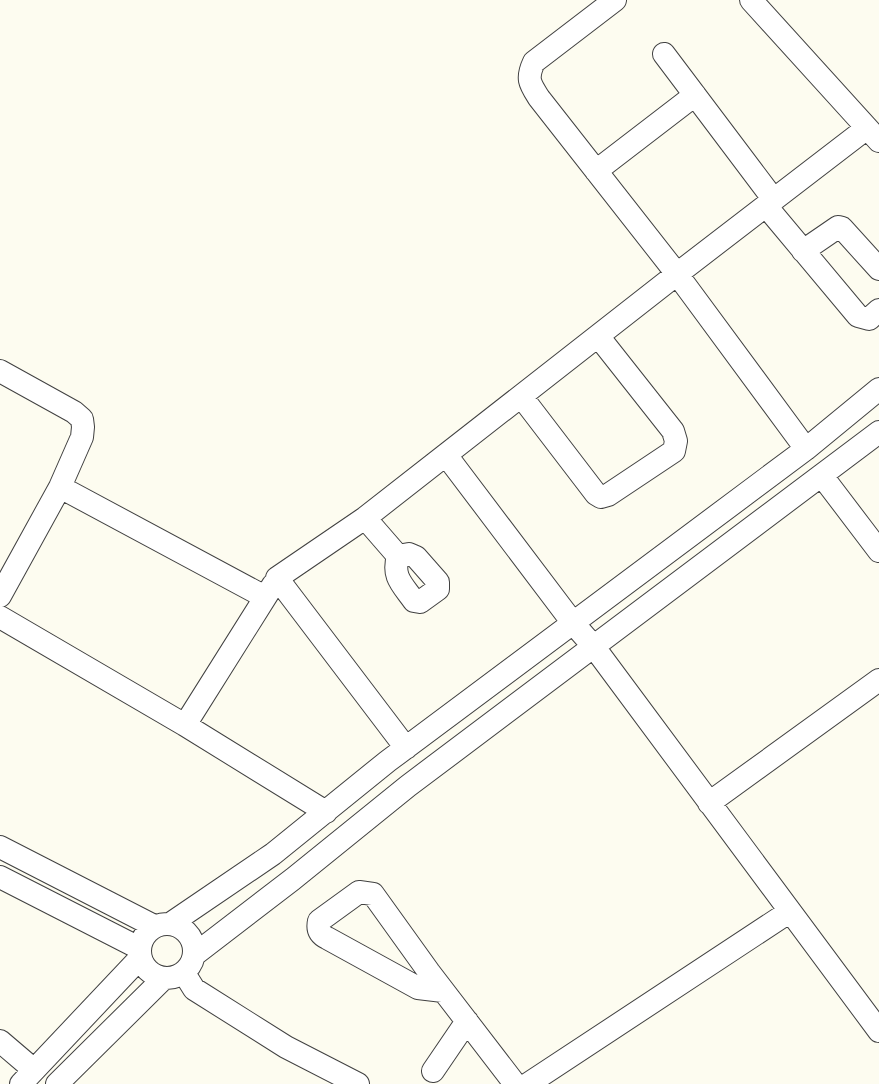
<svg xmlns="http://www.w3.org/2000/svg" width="879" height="1084" font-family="Spectral,serif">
  <rect width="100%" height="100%" fill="#fdfcf0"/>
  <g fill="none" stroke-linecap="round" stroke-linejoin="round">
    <!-- minor casing -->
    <g stroke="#414141" stroke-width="24">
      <path id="minor" d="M615,0L534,62C526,79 530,84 539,98L677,274L806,449
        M751,0L879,141
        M664,54L774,200
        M596,171L695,95
        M766,206L858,316L869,319L879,310
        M803,251L838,227L842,228L879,269
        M0,371L74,412L82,419L83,427L82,437L60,487L0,596
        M521,396L596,494L601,497L608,495L674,451L676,441L673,431L598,336
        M446,455L573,623L594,647L879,1031
        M822,476L879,551
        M60,487L265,597
        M365,518L398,556
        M409,554L416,557L438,582V589L420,602L414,601C402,584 392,577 398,556Z
        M0,617L185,725L326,812
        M185,725L273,585
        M406,748L277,578L365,518L677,274L867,128
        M709,803L879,680
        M0,847L154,926
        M0,877L139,948
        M140 951a27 27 0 1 1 54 0a27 27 0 1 1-54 0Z
        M170,924L273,854L388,761L806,449L879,389
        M194,955L293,879L408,786L879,432
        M184,973L194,989L286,1047L358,1084
        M443,991L418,988L327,938C319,934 317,930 319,921L359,892L373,894L429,972L515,1084
        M0,1041L34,1070
        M433,1071L467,1021
        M21,1084L140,958
        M57,1084L163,979
        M528,1084L789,912"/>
    </g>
    <!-- minor -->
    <use href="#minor" stroke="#fff" stroke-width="22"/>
  </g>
</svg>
